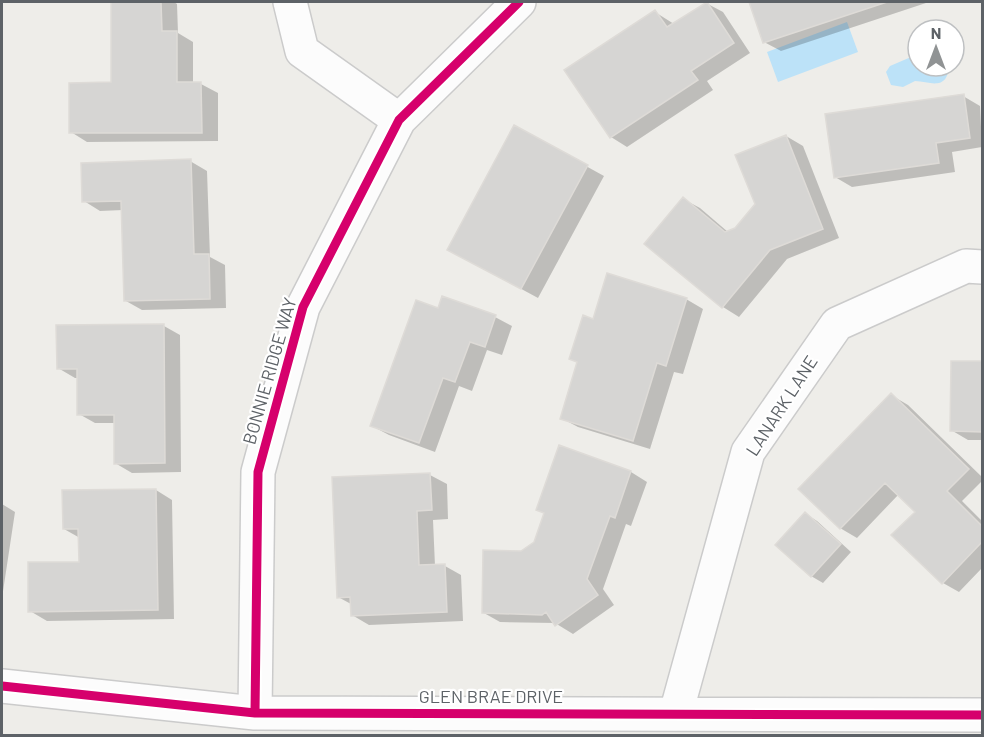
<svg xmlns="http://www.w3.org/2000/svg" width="984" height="737" font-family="Barlow,sans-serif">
  <rect width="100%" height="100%" fill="#eeede9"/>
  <!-- water -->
  <path fill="#bce2f8" d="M847,22L858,52L778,82L767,52Z
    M918,54V66H949C947,91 931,82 915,81L903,87L891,85L886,72L890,66Z"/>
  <!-- shadow -->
  <path fill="#0003" d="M112,2H174L177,4L178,33L193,42V84H201L218,93V141L87,142L71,132L113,84Z
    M750,2H929L781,51L764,42Z
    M706,3L723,12L750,53L707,81L713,90L627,147L611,137L655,12L674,24Z
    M963,96L980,106L982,147L952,152L955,172L852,187L835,177Z
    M515,127L604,176L538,298L466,259Z
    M786,136L803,146L839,238L787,259L739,317L723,307L646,244L683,199L700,208L728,232L736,229L756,204Z
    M190,161L207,171L210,257L225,265L226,308L142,310L126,301L123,210L100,211L84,201Z
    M443,298L495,317L512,326L502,355L487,350L472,391L459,386L435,452L389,435L372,426L438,310Z
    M686,299L703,309L683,374L674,372L650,449L578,427L561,418L578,363L571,359L594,321Z
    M164,326L180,335L181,472L132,473L115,463V423H95L79,414V378H75L58,368Z
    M953,362L982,363V440H968L951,430Z
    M891,395L908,405L982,477V481L962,501L982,521V568L959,592L943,583L917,512L899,494L857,538L840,528Z
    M560,447L631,472L647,482L631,526L626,524L603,589L614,605L573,634L555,623L500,622L484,613L522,553L535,543L546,513Z
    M430,475L447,484L448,519L433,520L435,566H445L461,575L463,621L369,625L352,615L351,604L338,597Z
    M156,490L172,500L174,619L47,621L30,611L80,563V538L64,529Z
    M2,504L15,512L2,598Z
    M806,514L817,521L851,552L823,583L811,576Z"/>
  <!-- building -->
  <path fill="#d6d5d3" stroke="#dedbd7" stroke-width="1.5" d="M111,2H161L162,31H177V82H201L202,133H69V83L111,82Z
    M707,2L734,43L691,71L698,80L610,138L564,70L655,10L667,27Z
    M749,2H887L763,43Z
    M964,94L970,138L936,143L939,163L834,178L825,114Z
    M514,125L588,165L521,289L447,250Z
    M786,135L823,229L770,250L722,308L644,244L683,197L725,232L735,228L755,204L735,155Z
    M191,159L194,254H209L210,299L124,301L121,201L82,202L81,163Z
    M607,273L687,298L666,366L657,363L633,441L560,419L577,362L569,359L583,315L593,319Z
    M442,296L496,315L485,347L470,342L455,382L443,378L419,443L370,426L416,300L438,308Z
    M164,324L165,463L114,464V415H77V369H57L56,325Z
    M951,361H982V432L950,431Z
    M891,393L969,469L947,491L982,526V542L942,584L891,535L915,512L885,483L840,529L798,489Z
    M559,445L631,471L615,518L610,516L587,579L598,595L555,626L546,612L542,615L482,613L483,550L521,551L534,542L544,513L536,510Z
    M430,473L432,510L417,511L419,565L445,564L447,612L351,616L350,597L337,598L332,477Z
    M156,489L158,610L28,612V562H79L78,529H63L62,490Z
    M805,512L841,544L811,577L775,545Z"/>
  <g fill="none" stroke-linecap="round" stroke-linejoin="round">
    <!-- minor casing -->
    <g stroke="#cbcbcb" stroke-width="36">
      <path id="minor" d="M290,2L302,51L399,120
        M2,686L255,713L982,715
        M255,713L258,472L303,307L399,120L519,2
        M676,713L748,452L837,324L966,266L982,267"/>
    </g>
    <!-- minor -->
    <use href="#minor" stroke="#fcfcfc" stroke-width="33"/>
    <!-- cycleway casing -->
    <g stroke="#fff" stroke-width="13">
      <path id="cycleway" d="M2,686L255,713L982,715
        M255,713L258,472L303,307L399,120L519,2"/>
    </g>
    <!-- cycleway -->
    <use href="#cycleway" stroke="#d6006c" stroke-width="9"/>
  </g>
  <g text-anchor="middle" stroke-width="4.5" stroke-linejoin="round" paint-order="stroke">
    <!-- street labels -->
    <g font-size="18" fill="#5d6267" stroke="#fff">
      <text transform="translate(270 371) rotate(-74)" y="6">BONNIE RIDGE WAY</text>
      <text transform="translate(782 406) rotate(-57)" y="6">LANARK LANE</text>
      <text x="491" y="703">GLEN BRAE DRIVE</text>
    </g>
  </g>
  <!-- border -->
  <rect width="984" height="737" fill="none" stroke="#5d6267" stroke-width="6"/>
  <!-- north arrow -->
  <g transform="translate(936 48)"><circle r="28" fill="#ffffff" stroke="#bec0c2" stroke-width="1.5"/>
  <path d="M0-4.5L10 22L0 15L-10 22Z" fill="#909394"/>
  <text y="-9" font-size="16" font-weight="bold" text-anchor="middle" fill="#5d6267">N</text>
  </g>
</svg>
